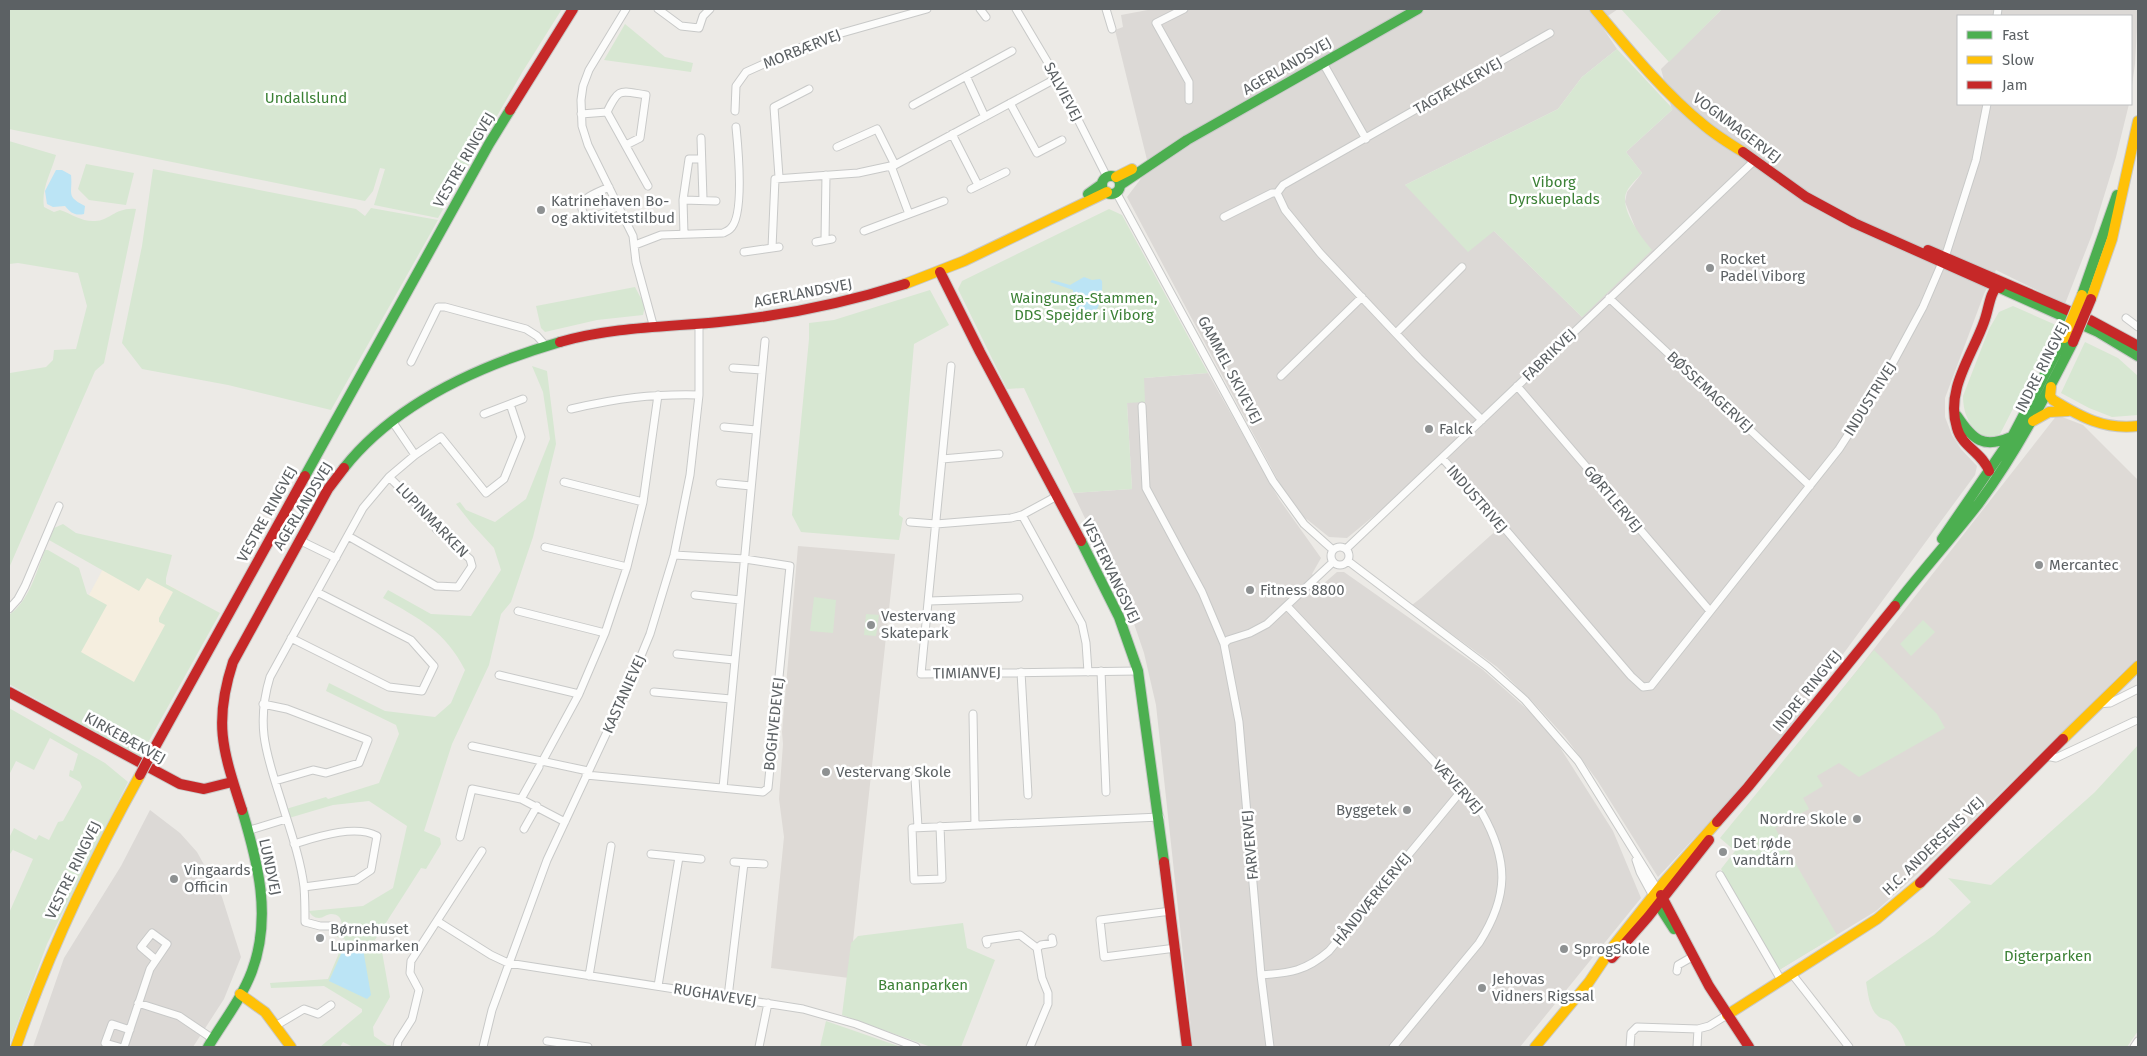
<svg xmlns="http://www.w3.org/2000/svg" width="2147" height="1056" font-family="'Fira Sans',sans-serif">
  <rect width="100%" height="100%" fill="#eceae6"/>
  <!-- commercial -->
  <path fill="#f5eedf" d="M111,554L187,595L137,690L60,649Z"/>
  <!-- industrial -->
  <path fill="#dcd9d6" d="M1153,9H1618L1599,22L1617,49L1582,77L1558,109L1405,185L1494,231L1582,317L1637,232L1625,202L1627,192L1642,173L1626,152L1672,110L1661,69L1722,9H2138L2135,64L2131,92V16H1958V104H2129L2116,157L2093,232L2065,304L1996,270L1984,294L1945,398V417L1952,435L1961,449L1977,466L1975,475L1796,718L1728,802L1658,877L1597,780L1566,738L1532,701L1497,667L1412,605L1421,598L1500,527L1441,461L1347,538L1329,537L1304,517L1281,486L1127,197L1149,168L1115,30L1123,27L1121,15Z
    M1208,373L1279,499L1321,558L1312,574L1322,585L1337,572H1344L1482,669L1529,711L1554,738L1613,831L1641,898L1520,1047H1193L1156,705L1144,653L1131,615L1073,493L1132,489L1127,403L1144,378Z
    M150,810L180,833L197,852L222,897L241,957L224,999L193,1047H33L64,958L121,866Z"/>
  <!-- education -->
  <path fill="#dedad6" d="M2057,415L2083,425L2138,480V659L2124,671L1924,868L1876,911L1779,970L1729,834Z
    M798,546L895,554L849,978L771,968L784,837L779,799L783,744L782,732Z"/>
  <!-- green -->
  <path fill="#d7e7d2" d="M9,9H562L523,71L438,218L374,205L385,169L380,168L373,191L365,201L9,129Z
    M1621,9H1722L1669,62Z
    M625,24L665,57L693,63L691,72L604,60Z
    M1617,49L1673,109L1626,152L1642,173C1637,179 1630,185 1627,191C1618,208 1642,238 1652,250L1582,317L1494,231L1468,252L1405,185L1558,109L1582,77Z
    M9,141L56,155C51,173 41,189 44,207L54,212L60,210C72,214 82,222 95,221C110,221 115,207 136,209L104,363L95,371L9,568L10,373L46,367L53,360L54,350L76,349L87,306L78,273L18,263L9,264Z
    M86,164L134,173L126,205L89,200L78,189Z
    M153,169L356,209L365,216L371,208L438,220L331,410L228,385L142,369L122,343L142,246Z
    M1109,209L1122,215L1208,373L1144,378L1145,402L1127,403L1132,489L1073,493L1024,388L1007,389L958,289L962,281Z
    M635,287L645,306L643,315L597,320L545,332L541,328L536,306Z
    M930,290L949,325L914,344L899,515L903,518L899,540L801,532L792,515L809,339V323L834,320Z
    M2013,306L2056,325L2000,434L1991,438C1971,433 1963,415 1963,396L1989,329L1999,312Z
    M2085,342L2118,358L2138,376V415L2112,417L2089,408L2061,393Z
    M532,366L547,371L556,444L533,537L511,602L501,614L489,665L452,744L424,831L440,838L441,844L426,869L421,868L373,943L381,946L390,997L373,1027L374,1036L387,1045H391L390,1047H353L343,1042L340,1047H320L362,1012V1009L324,986L271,988L270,983L328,979L345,939L337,937C343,929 345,914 331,914C327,914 323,918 319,918C314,918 311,915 309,911L363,906L393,888L407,826L369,801L333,805L289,818L286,809L326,797L328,799L379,783L399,734L396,725L326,691L329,683L385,711L435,717L451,703L465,670C445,631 420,619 383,598L388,590L431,614L471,616L501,570L494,548L471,523L456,504L460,502L466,510L495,522L526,499L550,439L543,392Z
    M63,524L76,533L172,555L166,578V584L220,613L140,757L9,684V615C29,601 36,573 45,550H48L79,568L87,594L107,605L81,652L134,682L165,625L159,622V618L173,592L147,578L139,591L49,540L54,528Z
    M814,597L836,600L833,633L810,631Z
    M866,614L879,615L876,636L864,635Z
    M1923,620L1935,632L1911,656L1900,644Z
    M1874,650L1937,714L1945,728L1859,777L1839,763L1817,776L1823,786L1803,798L1809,809L1775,828L1837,935L1779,970L1721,869L1735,851L1720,838Z
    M9,708L105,763L128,782L47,944L9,1046V913L33,859L13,850L14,848L10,854L9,853V838L14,828L36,840L39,835L49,840L58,822L63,821L82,787L80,782L69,776L70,770L73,771L78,754L50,738L34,770L16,761L9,775Z
    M2138,745V1031L2127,1047H1906C1902,1036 1899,1028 1889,1021C1885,1019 1881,1019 1878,1016C1869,1009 1868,993 1866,982L1934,935L1971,902L1948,878L1991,885L2095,792Z
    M963,923L967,948L995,960L961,1047H931L842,1015L851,943L858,936Z
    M826,1021L901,1047H820Z"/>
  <!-- water -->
  <path fill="#bbe4f5" d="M56,170H62L71,175C73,194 65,196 85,206L84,214C75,216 71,213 65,206L53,207L47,204L45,191Z
    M1084,277L1092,280L1100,279L1102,281C1103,295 1100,318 1082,318L1075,311L1073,290L1050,282L1052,280L1070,285Z
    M346,943L363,949L371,995L367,999L329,981Z"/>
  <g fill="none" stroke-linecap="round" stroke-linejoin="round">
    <!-- street casing -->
    <g stroke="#c8c9c8" stroke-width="9">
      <path id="street" d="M626,9L589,70L583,86L581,100L582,126L588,145L633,236L636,262L654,328
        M658,9L681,26L699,28L703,16L710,9
        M980,9L986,17
        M1016,9L1057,78L1107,177
        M1106,9L1112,29
        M1184,9L1156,23L1189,82V100
        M1997,16L1998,9
        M1323,63L1366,139
        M966,76L985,117
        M1010,103L1037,153L1062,140
        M913,105L1012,51
        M735,111L736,86L746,72L817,40L927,9
        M607,112L648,186
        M581,114L607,112C619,87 620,91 646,95L640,138L626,145
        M952,134L978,185
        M701,138L703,199
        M837,147L877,129L895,165
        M891,166L909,214
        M779,177L774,107L809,89
        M609,187C600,192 576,198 583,212C585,216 588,217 592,218L619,206
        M971,189L1006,172
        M1116,192L1273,481L1304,524L1333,550
        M1277,193L1285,210L1320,253L1419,358L1482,420
        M683,200L716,201
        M1224,217L1272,193H1277L1283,185L1550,33
        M864,231L944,201
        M684,234L683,200L689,159H701
        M825,240L826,175
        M816,242L832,239
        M635,245L661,235L723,233C725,232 728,231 730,229C745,217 738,147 736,127
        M772,248L775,179L858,173L895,165L1057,78
        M744,252L779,247
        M1609,298L1810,486
        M2126,318L2138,327
        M1396,333L1462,267
        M411,362L438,307H445L526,329L537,336L546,346
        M951,366L921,674L1138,671
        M733,368L762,370
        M1281,376L1362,297
        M1517,386L1710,611
        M1142,406L1146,488L1202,592L1224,644
        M571,409C618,398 651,394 699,395
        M484,414L523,399
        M392,421L415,455
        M724,427L756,430
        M1442,458L1482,502L1631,676L1643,687L1651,686L1839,449L1884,379L1923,307L1947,251L1976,160L1987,104
        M942,459L999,454
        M564,482L643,502
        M720,483L751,486
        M1022,515L1082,624L1086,643L1088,672
        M910,522L936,524L1011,518L1022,515L1057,496
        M348,536L436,586L458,587L472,566L470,559L436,529L434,521L389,477
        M299,540L336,558
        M1331 556a9 9 0 1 1 18 0a9 9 0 1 1-18 0Z
        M545,547L627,567
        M1346,549L1754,161
        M1348,561L1488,667L1525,700L1578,761L1658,890
        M695,595L740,600
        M929,601L1019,598
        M1287,606L1482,813C1509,861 1509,896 1479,943L1393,1047
        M9,609L18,599L25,586L59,506
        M518,611L605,633
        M291,638L389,687L422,691L434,666L411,640L317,592
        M677,654L734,660
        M1101,671L1106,792
        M1021,672L1028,795
        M499,675L579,694
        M654,692L731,699
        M263,704L287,709L368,740L359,763L326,773L313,770L275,781
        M2098,704L2110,703L2138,689
        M973,714L975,825
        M472,746L588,771
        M2046,756L2056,758L2135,721
        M542,762L579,694L605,633L627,567L643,502L658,395
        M586,775L763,792L768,788L790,566L745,559L674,555
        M915,778L918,827
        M723,788L765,341
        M521,799L539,767
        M940,826L942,879L914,880L912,828L1160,817
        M524,829L537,806
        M247,831L286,819
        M460,837L472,789L521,799L565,822
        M294,844C317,837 355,824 377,836L371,870L356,880L304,887
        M651,854L701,859
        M1636,860L1640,872L1653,896
        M734,862L764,864
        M1720,875L1781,980
        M1171,911L1100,920L1104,957L1176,948
        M437,921L491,955L508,963L803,1009L856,1024L916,1047
        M331,926H320L305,922C305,910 305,899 304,887C301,862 292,835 284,810C269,760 254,730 270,677L363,508L389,477L415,455L441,437L486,493L504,479L521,437L510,404
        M987,944L986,940L1020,935L1037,948L1042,978L1048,993V1004L1030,1047
        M1037,948L1041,945L1053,943L1052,938
        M1677,971L1678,965L1692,957
        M1792,974L1849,1047
        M1261,975C1290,973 1306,971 1329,951L1462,790
        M589,976L611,846
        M658,986L679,857
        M728,997L744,863
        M138,1003L179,1016L213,1039
        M277,1025L304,1009L318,1014L331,1005
        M547,1041L588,1047
        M119,1047L105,1043L112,1024L130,1030
        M124,1047L150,969L167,944L152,933L141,947L155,959
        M397,1047L398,1041L412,1019L419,990L410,973L411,961L482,851
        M483,1047L492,1010L547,860L629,685L650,634L674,555L690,475L699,395V324
        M759,1047L768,1003
        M1270,1047L1261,975L1239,722L1224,644L1228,640L1250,633L1267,624L1333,562
        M1630,1047L1631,1033L1637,1027L1698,1029L1709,1026L1727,1015
        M1697,1047L1698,1029
        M2134,1047L2138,1041"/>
    </g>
    <!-- fast casing -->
    <g stroke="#c8c9c8" stroke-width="12">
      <path id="fast" d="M1102 185a9 9 0 1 1 18 0a9 9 0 1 1-18 0Z
        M1120,185L1187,140L1418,9
        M1088,194L1102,184
        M2000,288L2098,332L2138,356
        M2082,295L2117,195
        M1957,416C1973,440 1983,449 2011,437
        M344,468C396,402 481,365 560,342
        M305,476L489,144L510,110
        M1942,539L2012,437L2064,338
        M1081,541L1119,617L1138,671L1164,862
        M1895,606C1922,571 1952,538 1979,503C2016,453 2045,397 2073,342
        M1656,901L1674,929
        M208,1047C223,1022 242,998 252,971C272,917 258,863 242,810"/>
    </g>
    <!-- slow casing -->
    <g stroke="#c8c9c8" stroke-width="12">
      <path id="slow" d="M1595,9C1629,50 1664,93 1705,126C1717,136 1730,144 1743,152
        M1116,177L1132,169
        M905,284L964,261L1107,192
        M2091,299L2112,239L2138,121
        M2051,387L2050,396L2053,400C2081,417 2104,430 2138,426
        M2033,421L2049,412L2068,411
        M2063,739L2138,666
        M240,994L265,1012L291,1047
        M1727,1015L1877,919L1920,883
        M16,1047C49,952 91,863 140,775
        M1535,1047L1589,982L1614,945L1664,882L1717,822"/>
    </g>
    <!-- jam casing -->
    <g stroke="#c8c9c8" stroke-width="12">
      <path id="jam" d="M510,110L573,9
        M1743,152L1806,197L1854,223L2000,288
        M1928,250L2090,320L2138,346
        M940,272L980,352L1081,541
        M560,342C612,327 666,327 719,322C782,316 845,303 905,284
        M1989,471C1983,453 1962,447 1957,428C1945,390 1972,356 1984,322C1989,309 1989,294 1999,283
        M9,692L180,784L204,789L232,782
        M150,756L305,476
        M242,810C223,751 213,723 233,662L328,489L344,468
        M1717,822L1748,787L1895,606
        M1164,862L1187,1047
        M1920,883L2063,739
        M1661,895L1709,986L1749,1047
        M1612,958L1648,917L1709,840"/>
    </g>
    <!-- street -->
    <use href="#street" stroke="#fcfcfb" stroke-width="7"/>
    <!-- fast -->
    <use href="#fast" stroke="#4caf50" stroke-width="10"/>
    <!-- slow -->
    <use href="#slow" stroke="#ffc107" stroke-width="10"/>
    <!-- jam -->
    <use href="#jam" stroke="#c62828" stroke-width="10"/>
    <!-- slow-bridge casing -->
    <g stroke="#c8c9c8" stroke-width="12" stroke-linecap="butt">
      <path id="slow-bridge" d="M2064,338L2082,295"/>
    </g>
    <!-- jam-bridge casing -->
    <g stroke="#c8c9c8" stroke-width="12" stroke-linecap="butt">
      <path id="jam-bridge" d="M2073,342L2091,299
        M140,775L150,756"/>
    </g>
    <!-- slow-bridge -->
    <use href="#slow-bridge" stroke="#ffc107" stroke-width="10"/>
    <!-- jam-bridge -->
    <use href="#jam-bridge" stroke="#c62828" stroke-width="10"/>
  </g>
  <!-- markers -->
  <g fill="#8e9192" stroke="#fff" stroke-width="2">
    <circle cx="541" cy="210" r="5"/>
    <circle cx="1710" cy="268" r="5"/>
    <circle cx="1429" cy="429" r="5"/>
    <circle cx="2039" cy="565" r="5"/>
    <circle cx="1250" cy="590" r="5"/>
    <circle cx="871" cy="625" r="5"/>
    <circle cx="826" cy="772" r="5"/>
    <circle cx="1407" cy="810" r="5"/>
    <circle cx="1857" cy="819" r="5"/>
    <circle cx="1723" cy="852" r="5"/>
    <circle cx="174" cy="879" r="5"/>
    <circle cx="320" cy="938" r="5"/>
    <circle cx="1564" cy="949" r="5"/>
    <circle cx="1482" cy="988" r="5"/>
  </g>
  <g text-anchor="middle" stroke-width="5" stroke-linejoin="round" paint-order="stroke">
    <!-- street labels -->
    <g font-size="15" fill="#5c6164" stroke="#fff">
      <text transform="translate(802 49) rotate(-22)" y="5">MORBÆRVEJ</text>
      <text transform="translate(1287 66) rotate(-30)" y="5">AGERLANDSVEJ</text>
      <text transform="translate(1458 86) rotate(-30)" y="5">TAGTÆKKERVEJ</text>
      <text transform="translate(1063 92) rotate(62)" y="5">SALVIEVEJ</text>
      <text transform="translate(1737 128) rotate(37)" y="5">VOGNMAGERVEJ</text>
      <text transform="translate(464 160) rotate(-60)" y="5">VESTRE RINGVEJ</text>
      <text transform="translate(803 293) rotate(-11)" y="5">AGERLANDSVEJ</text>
      <text transform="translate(1549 355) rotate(-44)" y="5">FABRIKVEJ</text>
      <text transform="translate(2042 367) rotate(-63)" y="5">INDRE RINGVEJ</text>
      <text transform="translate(1230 370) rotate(62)" y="5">GAMMEL SKIVEVEJ</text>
      <text transform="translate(1710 392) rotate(43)" y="5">BØSSEMAGERVEJ</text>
      <text transform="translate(1870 399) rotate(-58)" y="5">INDUSTRIVEJ</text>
      <text transform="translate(1477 499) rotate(49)" y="5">INDUSTRIVEJ</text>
      <text transform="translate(1613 499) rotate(50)" y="5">GØRTLERVEJ</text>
      <text transform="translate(303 506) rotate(-59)" y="5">AGERLANDSVEJ</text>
      <text transform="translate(267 514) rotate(-61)" y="5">VESTRE RINGVEJ</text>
      <text transform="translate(432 520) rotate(46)" y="5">LUPINMARKEN</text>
      <text transform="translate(1111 571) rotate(64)" y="5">VESTERVANGSVEJ</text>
      <text transform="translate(967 673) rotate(-1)" y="5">TIMIANVEJ</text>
      <text transform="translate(1807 691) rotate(-51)" y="5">INDRE RINGVEJ</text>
      <text transform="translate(624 694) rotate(-66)" y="5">KASTANIEVEJ</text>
      <text transform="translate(774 724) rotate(-84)" y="5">BOGHVEDEVEJ</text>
      <text transform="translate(125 738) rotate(29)" y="5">KIRKEBÆKVEJ</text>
      <text transform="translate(1458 787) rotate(48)" y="5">VÆVERVEJ</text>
      <text transform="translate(1250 845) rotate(-95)" y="5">FARVERVEJ</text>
      <text transform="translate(1933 846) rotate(-44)" y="5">H.C. ANDERSENS VEJ</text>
      <text transform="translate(270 867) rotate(78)" y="5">LUNDVEJ</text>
      <text transform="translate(73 870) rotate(-64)" y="5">VESTRE RINGVEJ</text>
      <text transform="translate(1372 899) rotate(-51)" y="5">HÅNDVÆRKERVEJ</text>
      <text transform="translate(715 995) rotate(9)" y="5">RUGHAVEVEJ</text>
    </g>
    <!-- park labels -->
    <g font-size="15" fill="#3c8136" stroke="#fff">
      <text x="306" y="103">Undallslund</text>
      <text x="1554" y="187">Viborg<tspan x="1554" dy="17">Dyrskueplads</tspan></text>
      <text x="1084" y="303">Waingunga-Stammen,<tspan x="1084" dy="17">DDS Spejder i Viborg</tspan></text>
      <text x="2048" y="961">Digterparken</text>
      <text x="923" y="990">Bananparken</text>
    </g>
    <!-- poi labels -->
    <g font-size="15" fill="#5c6164" stroke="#fff" text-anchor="start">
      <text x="551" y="206">Katrinehaven Bo-<tspan x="551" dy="17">og aktivitetstilbud</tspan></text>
      <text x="1720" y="264">Rocket<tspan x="1720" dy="17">Padel Viborg</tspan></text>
      <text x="1439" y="434">Falck</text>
      <text x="2049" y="570">Mercantec</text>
      <text x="1260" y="595">Fitness 8800</text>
      <text x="881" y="621">Vestervang<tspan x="881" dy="17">Skatepark</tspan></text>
      <text x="836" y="777">Vestervang Skole</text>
      <text x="1397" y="815" text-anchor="end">Byggetek</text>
      <text x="1847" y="824" text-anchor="end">Nordre Skole</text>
      <text x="1733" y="848">Det røde<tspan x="1733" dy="17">vandtårn</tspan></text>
      <text x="184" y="875">Vingaards<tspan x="184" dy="17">Officin</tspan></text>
      <text x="330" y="934">Børnehuset<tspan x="330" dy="17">Lupinmarken</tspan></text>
      <text x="1574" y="954">SprogSkole</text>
      <text x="1492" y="984">Jehovas<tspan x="1492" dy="17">Vidners Rigssal</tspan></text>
    </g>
  </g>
  <!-- border -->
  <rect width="2147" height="1056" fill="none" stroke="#5c6164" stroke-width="20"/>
  <!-- legend -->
  <rect x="1957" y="15" width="175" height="90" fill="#ffffff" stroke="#bec0c1"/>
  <rect x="1967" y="31" width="25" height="8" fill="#4caf50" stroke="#bec0c1"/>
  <text x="2002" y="40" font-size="15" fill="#5c6164">Fast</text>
  <rect x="1967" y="56" width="25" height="8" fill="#ffc107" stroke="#bec0c1"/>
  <text x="2002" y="65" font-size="15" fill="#5c6164">Slow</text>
  <rect x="1967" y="81" width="25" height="8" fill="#c62828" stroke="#bec0c1"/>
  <text x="2002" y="90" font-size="15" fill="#5c6164">Jam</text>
</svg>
